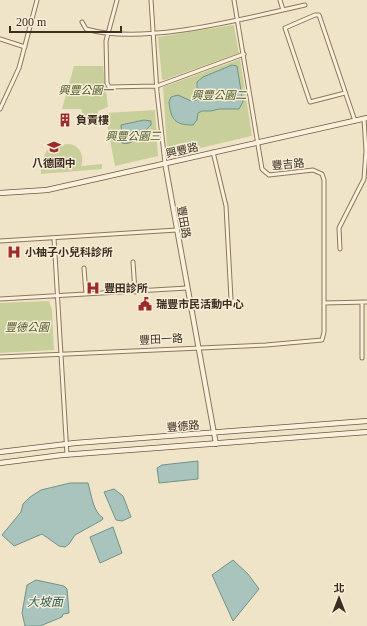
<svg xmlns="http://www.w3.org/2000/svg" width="367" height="626" font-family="'Times New Roman','Noto Sans TC',serif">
  <rect width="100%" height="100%" fill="#f0e4c8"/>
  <!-- green -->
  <path fill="#c9cf9b" d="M233,25L234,26L239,53L164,80L162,79L158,37Z
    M240,59L252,136L174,154L169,152L167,148L163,87Z
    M74,66H103L108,107L98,111V114L84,117L81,109H62Z
    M155,110L158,156L115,166L106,118V113Z
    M68,144C80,145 85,156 81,166L102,164V169L41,174V169H48L44,160C44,146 56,146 68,144Z
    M49,301L52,310L54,350L0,353V303Z"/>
  <!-- water -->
  <path fill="#a9c4bc" stroke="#6f938a" d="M232,65L237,66L242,97L243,102L239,109H219L211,111H202L198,113L197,120L193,125C174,125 171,119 169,102L171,97L178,95L191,101L197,100V82L203,77Z
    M144,120L151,121V125C144,131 132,147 122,143L121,125Z
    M198,461V479L159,483L157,468L162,465Z
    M70,483H88C91,493 93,512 103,518L102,520L75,535L69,544L65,547L59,546L42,534L14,546L2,535L21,512L23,504L30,497L41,490Z
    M114,489L123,496L131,517L122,521L116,520L104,492Z
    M113,527L122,553L100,563L90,537Z
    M233,560L248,574L259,589L233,621L212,575Z
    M36,580L64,586L67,589L69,613L63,614L62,617L40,626H25L22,613L27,585Z"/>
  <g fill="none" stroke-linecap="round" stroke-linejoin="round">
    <!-- minor casing -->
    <g stroke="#8d765c" stroke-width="5">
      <path id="minor" d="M117,0L106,41L107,83L109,87L157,86L244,54
        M151,0L157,92L165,163
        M280,0L283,10
        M82,22L86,29C144,46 246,18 305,5
        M0,39L25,47
        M345,93L310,102L285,28L315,15H319L355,121
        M0,109L19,68L37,0
        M213,152L226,206L231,299
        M54,238L67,455
        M0,241L177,230
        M340,249L339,228L364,179L366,151L364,119
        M133,262L135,292
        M84,268L86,294
        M0,299L187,288
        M324,303L367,302
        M0,357L266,345L322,340L324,332V180L322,174L313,170L269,175L262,169L234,0
        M362,358V302"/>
    </g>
    <!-- tertiary casing -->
    <g stroke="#8d765c" stroke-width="6">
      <path id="tertiary" d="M165,163L216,444"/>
    </g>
    <!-- secondary casing -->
    <g stroke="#6f573f" stroke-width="6">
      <path id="secondary" d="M0,193L47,190L367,118
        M0,452L75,443L367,421
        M0,463L62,455L367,432"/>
    </g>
    <!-- minor -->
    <use href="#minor" stroke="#faf1dc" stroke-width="3"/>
    <!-- tertiary -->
    <use href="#tertiary" stroke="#faf1dc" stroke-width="4"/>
    <!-- secondary -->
    <use href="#secondary" stroke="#faf1dc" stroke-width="4.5"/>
  </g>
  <!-- icons -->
  <defs>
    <g id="building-bare" transform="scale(1.08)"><path d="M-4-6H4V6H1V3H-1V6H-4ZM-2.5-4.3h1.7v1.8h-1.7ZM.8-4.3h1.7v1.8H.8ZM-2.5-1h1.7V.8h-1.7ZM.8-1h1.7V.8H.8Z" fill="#9e2a2b" stroke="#f7eed8" stroke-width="2.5" paint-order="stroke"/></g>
    <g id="school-bare" transform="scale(1.08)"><path d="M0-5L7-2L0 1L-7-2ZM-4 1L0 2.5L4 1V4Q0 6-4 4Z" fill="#9e2a2b" stroke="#f7eed8" stroke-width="2.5" paint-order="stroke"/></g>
    <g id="hospital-bare" transform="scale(1.08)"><path d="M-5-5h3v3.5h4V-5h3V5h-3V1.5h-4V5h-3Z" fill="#9e2a2b" stroke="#f7eed8" stroke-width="2.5" paint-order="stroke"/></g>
    <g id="civic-bare" transform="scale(1.08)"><path d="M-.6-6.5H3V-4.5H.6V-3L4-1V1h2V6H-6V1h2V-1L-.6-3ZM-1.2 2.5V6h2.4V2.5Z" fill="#9e2a2b" stroke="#f7eed8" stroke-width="2.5" paint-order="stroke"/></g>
  </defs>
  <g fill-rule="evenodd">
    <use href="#building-bare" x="65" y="120"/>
    <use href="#school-bare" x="54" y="147"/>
    <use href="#hospital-bare" x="14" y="252"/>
    <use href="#hospital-bare" x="93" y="288"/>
    <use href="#civic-bare" x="145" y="304"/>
  </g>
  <g text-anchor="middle" stroke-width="3" stroke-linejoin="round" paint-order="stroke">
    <!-- park labels -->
    <g font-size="11" font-style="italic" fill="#4d5a26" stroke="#f7eed8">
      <text x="86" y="94">興豐公園一</text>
      <text x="219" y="99">興豐公園二</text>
      <text x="133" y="140">興豐公園三</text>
      <text x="27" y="331">豐德公園</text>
    </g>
    <!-- poi labels -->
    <g font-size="11" font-weight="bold" fill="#3d2e20" stroke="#f7eed8" text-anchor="start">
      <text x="76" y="124">負責樓</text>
      <text x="54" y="167" text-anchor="middle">八德國中</text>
      <text x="25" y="256">小柚子小兒科診所</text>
      <text x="104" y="292">豐田診所</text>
      <text x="156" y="308">瑞豐市民活動中心</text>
    </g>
    <!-- street labels -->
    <g font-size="11" fill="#3d2e20" stroke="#f7eed8">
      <text transform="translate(182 150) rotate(-13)" y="4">興豐路</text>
      <text transform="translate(288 164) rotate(-5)" y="4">豐吉路</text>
      <text transform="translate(184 222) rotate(80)" y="4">豐田路</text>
      <text transform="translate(161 339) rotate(-3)" y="4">豐田一路</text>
      <text transform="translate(183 426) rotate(-5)" y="4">豐德路</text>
    </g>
    <!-- water labels -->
    <g font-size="12" font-style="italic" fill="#2f5d5a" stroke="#f7eed8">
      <text x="45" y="606">大坡面</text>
    </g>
  </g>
  <!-- north arrow -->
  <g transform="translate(339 598)" stroke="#f7eed8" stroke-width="3" paint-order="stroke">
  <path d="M0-3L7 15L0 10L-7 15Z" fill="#3d2e20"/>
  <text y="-6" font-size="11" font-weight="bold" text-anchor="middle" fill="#3d2e20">北</text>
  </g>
  <!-- scale -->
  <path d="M10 26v6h111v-6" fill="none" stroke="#3d2e20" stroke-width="2"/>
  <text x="16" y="26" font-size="12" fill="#3d2e20" stroke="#f7eed8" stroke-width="3" paint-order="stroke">200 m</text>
</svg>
